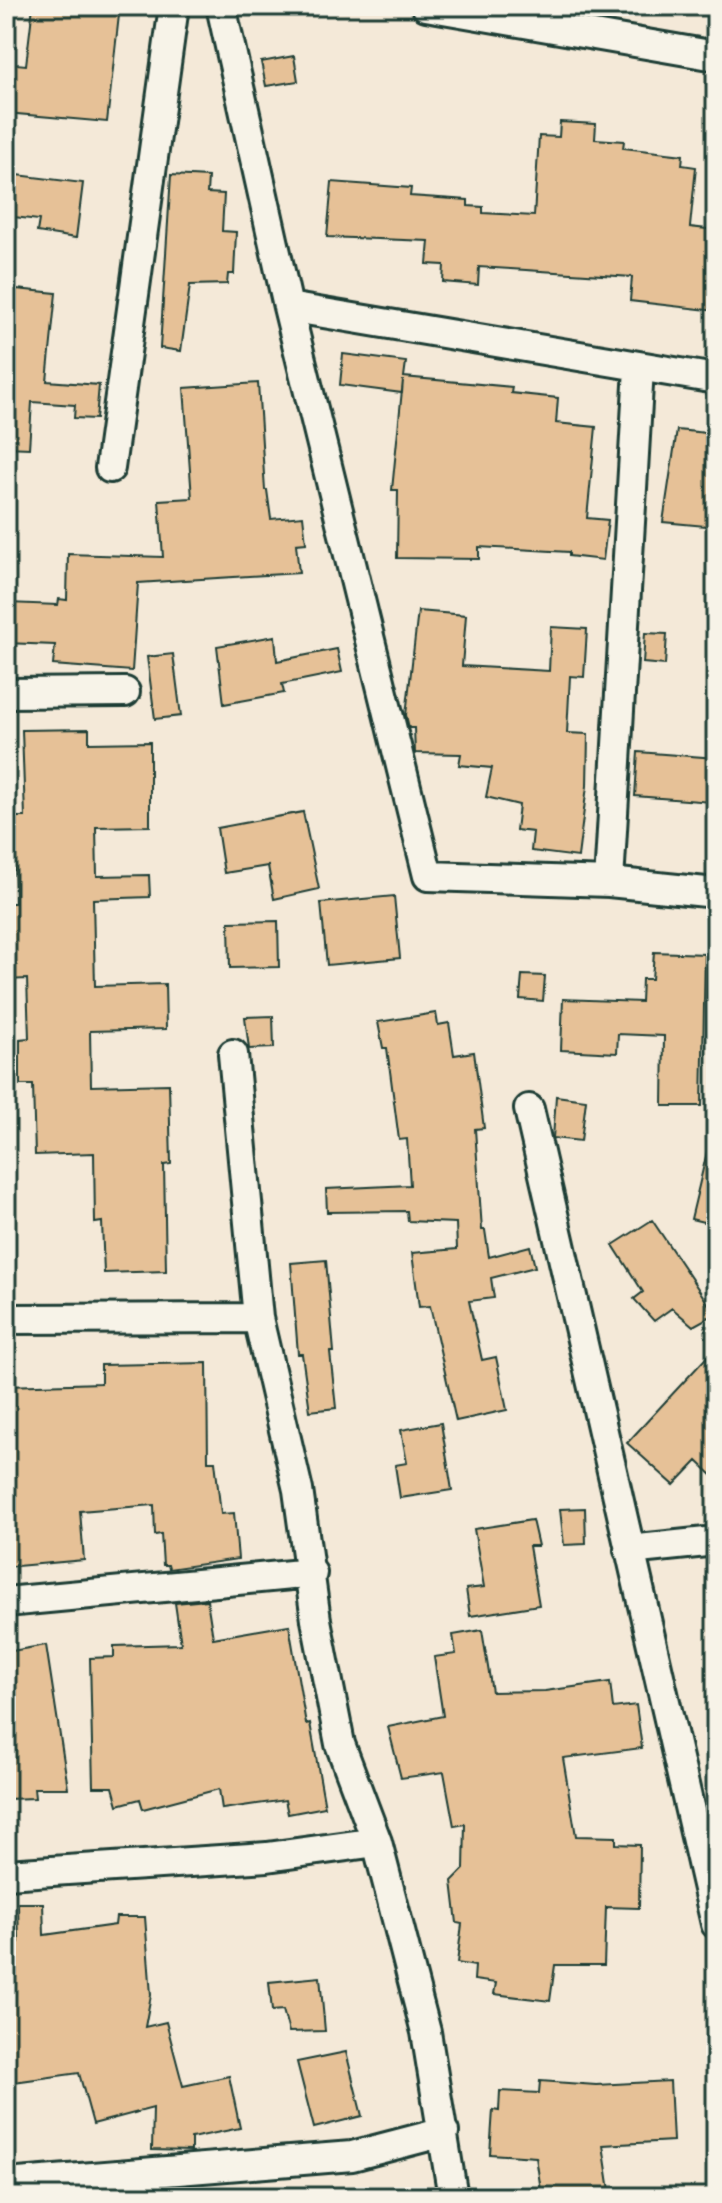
<svg xmlns="http://www.w3.org/2000/svg" width="722" height="2203" font-family="'Balsamiq Sans',sans-serif">
  <rect width="100%" height="100%" fill="#f4e9d8"/>
  <filter id="ink" filterUnits="userSpaceOnUse"><feTurbulence type="fractalNoise" baseFrequency=".0125" numOctaves="2"/><feDisplacementMap in="SourceGraphic" scale="16" xChannelSelector="R" yChannelSelector="G"/><feConvolveMatrix kernelMatrix="1 2 1 2 8 2 1 2 1" color-interpolation-filters="sRGB"/></filter>
  <g filter="url(#ink)">
    <!-- building -->
    <path fill="#e6c197" stroke="#1f3d34" stroke-width="2" d="M33,6H120L107,122L6,113V63L26,65Z
      M294,56L298,81L266,86L261,62Z
      M560,122L596,124L595,139L624,141L623,148L683,155L682,165L696,167L690,227L716,230V311L630,301L632,277L479,267L478,285L443,282L444,265L427,264L429,241L327,237L332,182L411,188L410,196L468,200V206L483,207V213L534,216L539,136L559,137Z
      M9,174L83,183L76,238L37,232L39,220L6,216Z
      M171,175L208,177L207,193L224,194L222,231L236,232L234,274H228L227,284L190,285L181,351L160,348Z
      M6,288L56,293L47,381L99,385L96,419L74,418L75,405L32,402L29,448L6,447Z
      M343,354L406,362L404,377L512,387L511,393L558,398L556,423L596,427L587,518L608,520L603,560L569,556V552L479,547V559L397,558L398,490H392L403,380L402,393L340,385Z
      M258,383L265,490H267L271,519L303,516L306,543L296,544L299,573L138,583L132,671L53,665L55,645L6,643L8,603L58,605L59,599L67,600L68,554L163,557L159,500L192,498L184,388Z
      M677,430L716,434V527L663,522Z
      M418,611L466,615L462,666L549,671L551,627L587,629L584,677L570,676L567,733L588,734L587,786L578,857L531,851L533,832L516,830L519,805L486,797L492,768L459,765L461,754L415,753L414,728H409L406,715Z
      M645,633L667,634L665,665L643,663Z
      M275,636L277,661L337,649L342,672L282,684L284,693L224,704L217,646Z
      M173,654L181,716L155,719L147,657Z
      M89,729V743L150,742V826L96,827L97,876L149,875L150,897L93,899L95,986L165,984L166,1029L90,1031L91,1086L169,1084L171,1164L164,1165L166,1271L104,1273L102,1222L95,1223L94,1153L35,1155L33,1085H20V1039L29,1038L27,979L6,980V903H15L13,817H25L22,730Z
      M638,752L716,758L712,802L635,796Z
      M303,812L319,889L274,899L268,866L224,873L217,828Z
      M394,896L400,958L327,965L321,903Z
      M278,921L279,967L230,968L229,922Z
      M654,952L705,954L702,1106H663L664,1036L618,1034L617,1053L561,1050L563,999L641,1002L642,979H652Z
      M522,975L545,976L543,1001L520,999Z
      M436,1013L438,1025L449,1023L454,1055L474,1052L484,1128L475,1129L482,1230H485L489,1257L530,1246L535,1267L491,1278L494,1298L469,1301L482,1360L496,1357L507,1410L456,1421L430,1306L419,1307L412,1253L457,1249L456,1223L408,1221L407,1211L327,1212L326,1189L410,1185L407,1139L399,1140L387,1048H383L378,1022Z
      M273,1016L274,1048L249,1049L245,1017Z
      M556,1096L586,1100L581,1141L553,1138Z
      M707,1152L716,1153V1225L691,1219Z
      M652,1220L715,1314L693,1326L672,1308L654,1321L634,1299L643,1292L613,1245Z
      M326,1260L334,1352H330L336,1408L310,1411L302,1354H298L291,1263Z
      M716,1347V1479L697,1461L674,1485L627,1443Z
      M207,1363L208,1461H215L221,1514L234,1513L238,1559L169,1569L168,1565H163L161,1534L155,1535L154,1505L80,1511L84,1560L6,1567V1386L101,1383V1365Z
      M441,1423L452,1490L400,1498L395,1465L407,1463L401,1430Z
      M585,1508L586,1544L564,1545L560,1509Z
      M532,1520L538,1546H529L539,1605L470,1616L466,1589L484,1587L474,1529Z
      M207,1600L213,1638L289,1625L306,1724L310,1723L325,1807L288,1814L285,1800L222,1809L219,1789L143,1809L140,1799L118,1805L113,1787H93L90,1658L114,1657V1646L181,1644L175,1603Z
      M482,1630L492,1692L545,1691L610,1682L613,1708L636,1705L642,1748L563,1758L576,1836L616,1837V1844L640,1845L639,1908L606,1907L604,1965H555L550,2001L494,1994L496,1983L474,1980L475,1966L457,1963L462,1924L457,1923L452,1881L464,1869L465,1824L454,1826L444,1772L401,1778L388,1727L443,1716L434,1657L456,1654L453,1635Z
      M46,1645L68,1788H34L35,1798L6,1799V1652Z
      M18,1903H43L44,1935L115,1925L116,1917H145L151,1995L145,2027L166,2022L183,2086L229,2076L240,2128L191,2138V2151L152,2150L153,2108L93,2124L79,2073L6,2083V1943L19,1942Z
      M320,1977L325,2031L289,2032L283,2010L272,2011L269,1982Z
      M346,2052L362,2116L314,2128L297,2062Z
      M540,2081L596,2085L670,2081L673,2141L603,2145L611,2197H542L536,2157L490,2154L493,2110L499,2111L500,2091L539,2093Z"/>
    <g fill="none" stroke-linecap="round" stroke-linejoin="round">
      <!-- street casing -->
      <g stroke="#1f3d34" stroke-width="34">
        <path id="street" d="M221,6L288,307L428,876L609,882L716,893
          M426,6L716,56
          M288,307L716,379
          M110,468L174,6
          M6,693L125,692
          M609,882L639,368
          M233,1054L258,1318
          M529,1109L716,1924
          M6,1319L258,1318L298,1490L316,1620L340,1744L377,1842L426,2032L453,2197
          M629,1550L716,1541
          M6,1602L312,1573
          M6,1874L267,1857L377,1842
          M6,2184L352,2156L444,2132"/>
      </g>
      <!-- street -->
      <use href="#street" stroke="#f7f3e8" stroke-width="28"/>
    </g>
  </g>
  <!-- margin -->
  <rect width="722" height="2203" fill="none" stroke="#f7f3e8" stroke-width="32"/>
  <rect x="16" y="16" width="690" height="2171" fill="none" stroke="#1f3d34" stroke-width="3" filter="url(#ink)"/>
</svg>
